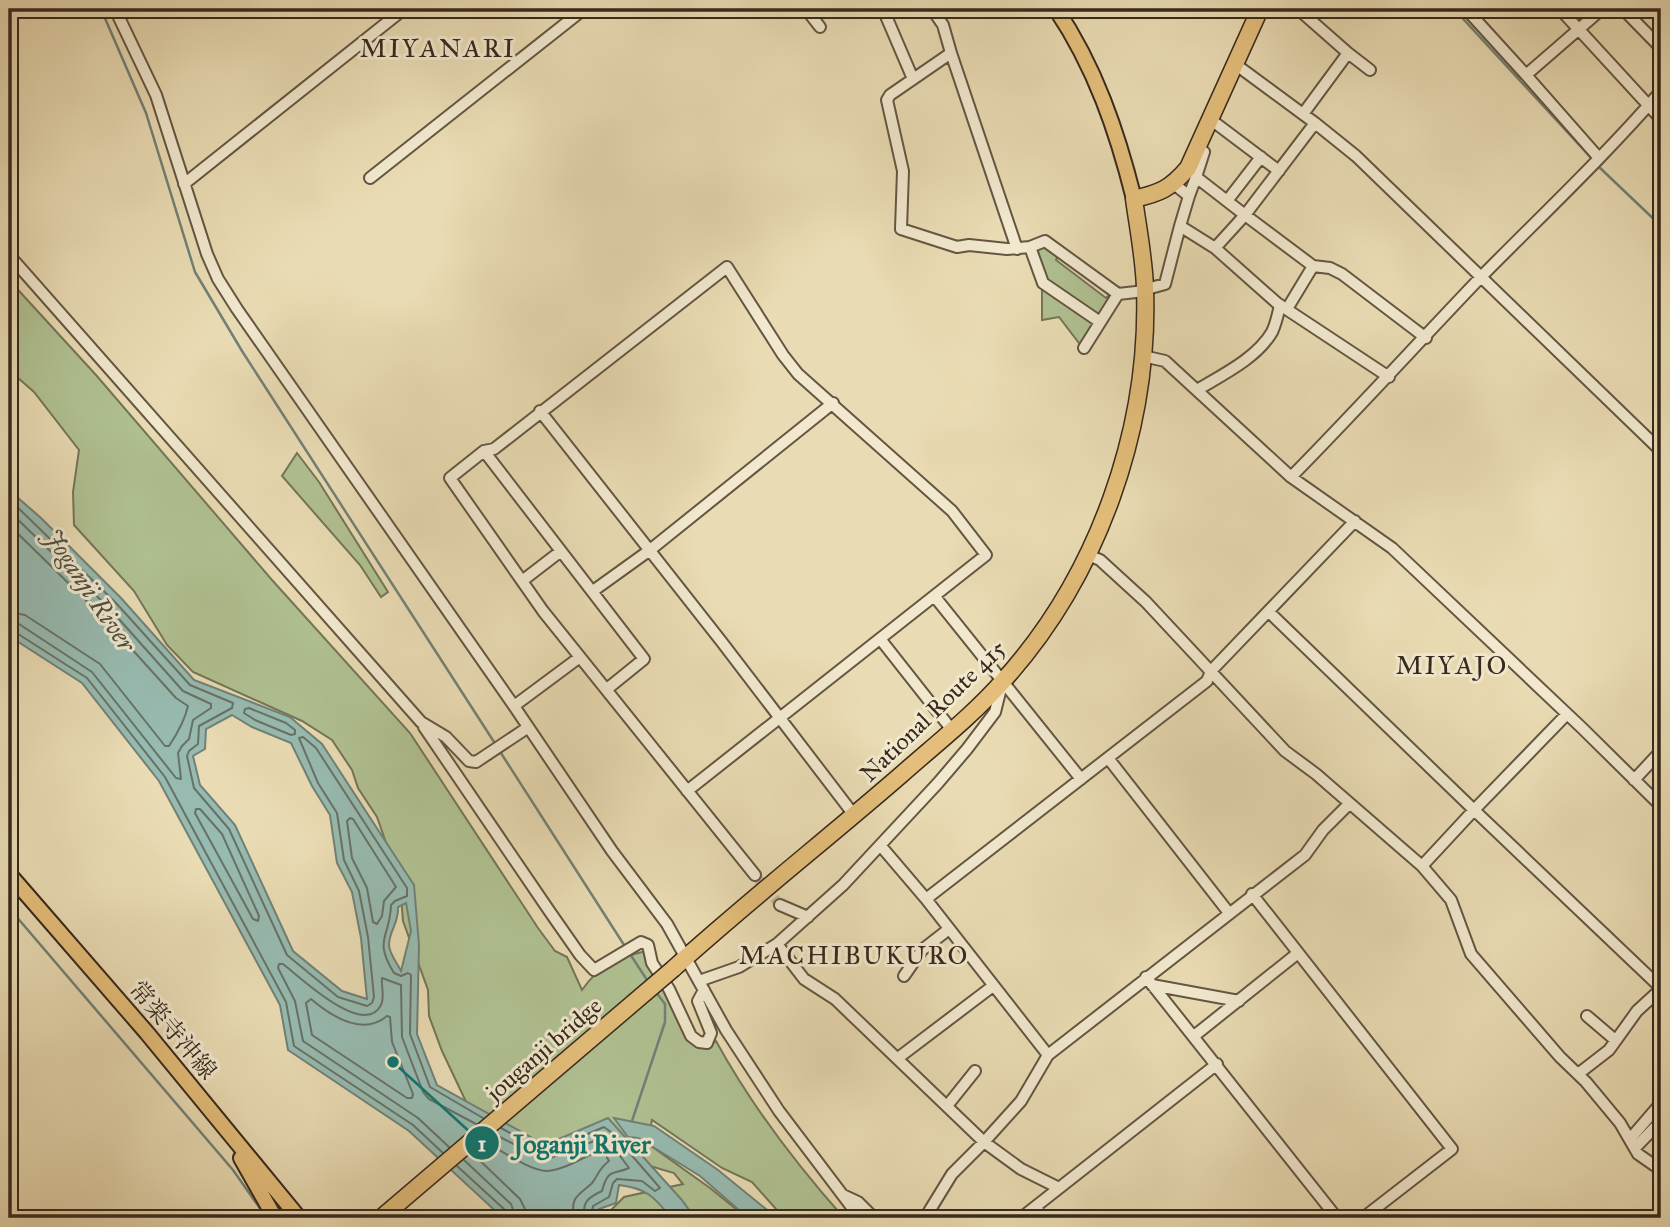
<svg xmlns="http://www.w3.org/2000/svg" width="1670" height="1227" font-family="'IM FELL Great Primer','Noto Serif JP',serif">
  <rect width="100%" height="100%" fill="#e9dbb3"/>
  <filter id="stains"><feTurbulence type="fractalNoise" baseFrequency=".00286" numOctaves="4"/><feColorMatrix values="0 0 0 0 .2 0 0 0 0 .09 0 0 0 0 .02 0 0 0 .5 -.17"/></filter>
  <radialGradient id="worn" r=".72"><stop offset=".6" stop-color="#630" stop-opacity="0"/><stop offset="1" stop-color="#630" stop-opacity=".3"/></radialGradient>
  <!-- green -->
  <path fill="#b0c192" stroke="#747558" stroke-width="2" d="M1046,244L1059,254L1056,260L1106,298L1111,293L1115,297L1082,347L1059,317L1042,320V286L1034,249Z
    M9,280L96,375L272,580L410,733L538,928L555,951L567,957L582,990C599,965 617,958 646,951L651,968L704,1047L716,1041C751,1105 796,1164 844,1218H784L752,1182L722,1168L652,1120L647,1143L710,1188L747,1218H610L607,1214L624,1197L683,1184L674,1173L633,1161L570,1144L525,1139L469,1108L442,1051L429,1016L428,990L403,921L400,883L377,817L358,788L352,770L332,740L302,721L193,672L167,645L134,591L74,525L73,492L79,450L34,392L9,370Z
    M297,453L319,482L388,592L381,597L360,565L282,476Z"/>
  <!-- water -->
  <path fill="#97bbb1" stroke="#718176" stroke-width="2" fill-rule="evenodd" d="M9,490L41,518L121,598L194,680L290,717L322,744L414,885L419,945L417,1034L437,1085L545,1145L608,1118L681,1199L695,1218H671C655,1197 646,1188 619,1185L616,1203L599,1209L604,1218H503L409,1131L288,1050L280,1005L159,781L82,683L9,636ZM232,715L252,727L291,743L312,786L330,815L337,863L352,892L361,938L367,999L342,991L293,951L235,825L200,785L193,756L205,749L206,729ZM406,903L411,931L401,971C397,963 389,953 389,945C389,931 399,923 398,907Z
    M614,1118L654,1126L718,1170L777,1218H748L700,1176L638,1138L628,1137Z"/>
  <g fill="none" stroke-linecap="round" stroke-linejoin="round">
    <!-- shore -->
    <path stroke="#677267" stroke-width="2" d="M9,499L116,603L190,685L233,703L232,708L199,726L198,744L189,751L187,756L194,788L229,829L287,955L338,997L367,1006L372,1003L374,997L368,937L359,891L344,860L337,813L318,783L299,738L303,737L316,748L407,888V896L395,901L391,905C390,938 373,939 394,973L401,976L408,973L411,975L410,1034L430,1087L483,1118
      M9,511L110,609L183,691L211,704V708L193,720L189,739L182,746L178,753L181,779L176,778L92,672L19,624L9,622
      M9,525L102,616L176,698L188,706C185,719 177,734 169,746H165L100,664L25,615L9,612
      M9,631L15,632L87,678L165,777L286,1002L294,1046L413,1125L443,1153
      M249,708L286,723L295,730V734L291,735L255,720L244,713L245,709Z
      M196,809H200L222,834L259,916L258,921L253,919L195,813Z
      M350,818L353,819L396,887L384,901L382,916L377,924L373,922L367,888L352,858L347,821Z
      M311,999C331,1016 362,1037 387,1016L390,1017L392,1042L413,1094L412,1098H407L312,1035L306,1003Z
      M501,1128L545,1152L604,1127L619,1138L622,1144L660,1188L655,1191L642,1181L617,1179L613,1183L609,1197L593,1206L592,1212L596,1218
      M494,1134L545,1160L602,1138L612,1145L629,1168C613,1175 608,1168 602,1191C589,1197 580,1203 586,1218
      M485,1142C501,1150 530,1171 547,1171C564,1170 584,1157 600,1150L604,1152L609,1161C598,1169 597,1178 591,1184C578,1196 570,1197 574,1218
      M449,1147L418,1118L303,1041L295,1001L278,968L279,964H283C299,976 364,1039 381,1005C385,997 381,986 382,978L401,985L402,1037L423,1092L429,1099L476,1124
      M472,1153L520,1199L525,1209L526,1218
      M464,1160L511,1204L516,1218
      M457,1166L505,1210L507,1218"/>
    <!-- stream -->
    <path stroke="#718176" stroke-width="2.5" d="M101,9L146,113L195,272L242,351L496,745
      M1454,9L1594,161
      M1598,166L1661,226
      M499,750L626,948
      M9,908L233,1170L266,1217
      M630,954L649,983
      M632,1121L665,1022V1004L655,991"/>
    <!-- minor-tunnel -->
    <path stroke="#c5b795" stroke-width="10" stroke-dasharray="10 5" stroke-linecap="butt" d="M755,875L780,905"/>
    <!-- minor casing -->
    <g stroke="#645642" stroke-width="14">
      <path id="minor" d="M115,9L156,95L207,254L218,279L237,309L514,706L612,851L667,924L726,1030L779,1111L860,1218
        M806,9L820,27
        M883,9L913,79
        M932,9L943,25L951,53
        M1298,9L1348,53
        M1466,9L1526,75L1602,9
        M1560,9L1661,119
        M1623,9L1661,48
        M1526,75L1599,158
        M1303,114L1348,53L1370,70
        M1210,119L1279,171
        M1315,123L1356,156L1661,451
        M1196,177L1204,152L1198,148
        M370,178L584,9
        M184,184L404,9
        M1174,184L1189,196L1180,226L1215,248L1277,303L1389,377
        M1189,196L1196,177L1245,215L1315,123L1235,64
        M1227,201L1261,157
        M1215,248L1245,215L1313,266L1287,309
        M1017,249L951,53L890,95L887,100L903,171L901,229L957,247L969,245L1007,249L1030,247
        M9,255L421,722L446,737L469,761L476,762L527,728
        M1313,266L1330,268L1342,274L1426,338
        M1100,322L1043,283L1030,247L1045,241L1118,294
        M1084,348L1118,294L1136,292L1165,284L1180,226
        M1143,356L1165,361L1291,477L1392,548L1582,728L1661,806
        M1197,390C1222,375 1257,358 1272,332C1276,324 1278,314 1280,305
        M540,411L721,641L854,815
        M484,451L644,659L607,689
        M1291,477C1355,412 1416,345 1479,279C1540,217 1604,157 1661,91
        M1088,555L1100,560L1146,602L1285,751L1316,774L1422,866L1451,900L1471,954L1560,1057L1586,1082L1620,1123L1638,1154L1661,1170
        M522,581L561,551
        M593,591L650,550L833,403
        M935,597L1081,779
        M1269,612L1474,810L1567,714
        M881,640L952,730
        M514,706L580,657
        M424,727L550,912L580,955L594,970L641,942L648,945L652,963L669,989L691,1036L699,1042L707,1043L711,1033L698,1001L704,990
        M1108,758L1229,913
        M1634,780L1661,751
        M687,791L986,555L952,511L798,374L783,355L727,267L494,449L484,451L450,478L543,611L755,875
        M880,845L926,899L1048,1055
        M1422,866L1474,810L1661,988
        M1252,894L1452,1149L1363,1218
        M926,899L1207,681L1211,671L1355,521
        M780,905L808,917
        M777,944L804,979L835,999L984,1142L1021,1169L1059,1188
        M904,976L922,950L949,929
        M1146,977L1337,1218
        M699,981L739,967L777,944L843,885L938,783L967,749L995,712L1002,684
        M1152,985L1239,1001
        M1587,1016L1614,1039
        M1194,1036L1298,953
        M898,1058L993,986
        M1578,1074L1609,1050L1637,1011L1661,989
        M947,1106L975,1071
        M1630,1139L1661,1103
        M1635,1148L1661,1121
        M843,1195L858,1202L874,1218
        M1035,1207L1044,1218
        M925,1218L952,1174L984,1142L1021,1101L1048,1055L1305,855L1323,830L1349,804
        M1021,1218L1217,1064"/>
    </g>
    <!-- major casing -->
    <g stroke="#37291d" stroke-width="18">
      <path id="major" d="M1056,9C1095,67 1117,131 1134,199
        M9,874L147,1033L299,1218
        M241,1158L275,1218"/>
    </g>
    <!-- highway casing -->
    <g stroke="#37291d" stroke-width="19">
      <path id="highway" d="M673,969C747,902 826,840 902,774C936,744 973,715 1003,681C1098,576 1150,429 1145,288C1144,258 1138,228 1134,199C1160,193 1170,189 1188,168L1260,9"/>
    </g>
    <!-- minor -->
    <use href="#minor" stroke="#f1e8ce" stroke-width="10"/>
    <!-- major -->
    <use href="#major" stroke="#e4be7a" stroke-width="14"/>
    <!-- highway -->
    <use href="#highway" stroke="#e4be7a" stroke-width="16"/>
    <!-- highway-bridge casing -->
    <g stroke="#37291d" stroke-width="19" stroke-linecap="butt">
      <path id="highway-bridge" d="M381,1218L673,969"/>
    </g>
    <!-- highway-bridge -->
    <use href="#highway-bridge" stroke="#e4be7a" stroke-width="16"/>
  </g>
  <g text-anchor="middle" stroke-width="6" stroke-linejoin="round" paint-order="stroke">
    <!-- street labels -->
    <g font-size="24" fill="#37291d" stroke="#f1e8ce">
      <text transform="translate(933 711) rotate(-44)" y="8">National Route 415</text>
      <text transform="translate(173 1030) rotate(50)" y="8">常楽寺沖線</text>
      <text transform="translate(544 1049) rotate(-41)" y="8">jouganji bridge</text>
    </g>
    <!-- neighbourhood labels -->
    <g font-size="26" letter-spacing="2" fill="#37291d" stroke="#f1e8ce">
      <text x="438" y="57">MIYANARI</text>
      <text x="1452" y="674">MIYAJO</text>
      <text x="854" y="964">MACHIBUKURO</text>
    </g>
    <!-- water labels -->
    <g font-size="26" font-style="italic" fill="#4f4e42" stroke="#f1e8ce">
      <text transform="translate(90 590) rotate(56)" y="9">Joganji River</text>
    </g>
  </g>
  <!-- callouts -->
  <path fill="none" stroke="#0f766e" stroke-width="2.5" d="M393 1062L482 1143"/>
  <g fill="#0f766e" stroke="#f1e8ce" stroke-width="2.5">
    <circle cx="393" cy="1062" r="7"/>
    <circle cx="482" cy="1143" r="18"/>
  </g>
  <g font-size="21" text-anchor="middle" font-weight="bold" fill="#fff">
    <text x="482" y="1151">1</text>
  </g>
  <g font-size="26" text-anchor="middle" font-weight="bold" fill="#0f766e" stroke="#f1e8ce" stroke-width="6" stroke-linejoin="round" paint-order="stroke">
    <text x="582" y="1153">Joganji River</text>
  </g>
  <!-- margin -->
  <rect width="1670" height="1227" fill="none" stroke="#e9dbb3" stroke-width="35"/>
  <rect x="10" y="10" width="1649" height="1206" fill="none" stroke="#37291d" stroke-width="3.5"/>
  <rect x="18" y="18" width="1635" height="1192" fill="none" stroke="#37291d" stroke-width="2"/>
  <rect width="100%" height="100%" filter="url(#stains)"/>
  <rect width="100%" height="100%" fill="url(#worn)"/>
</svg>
